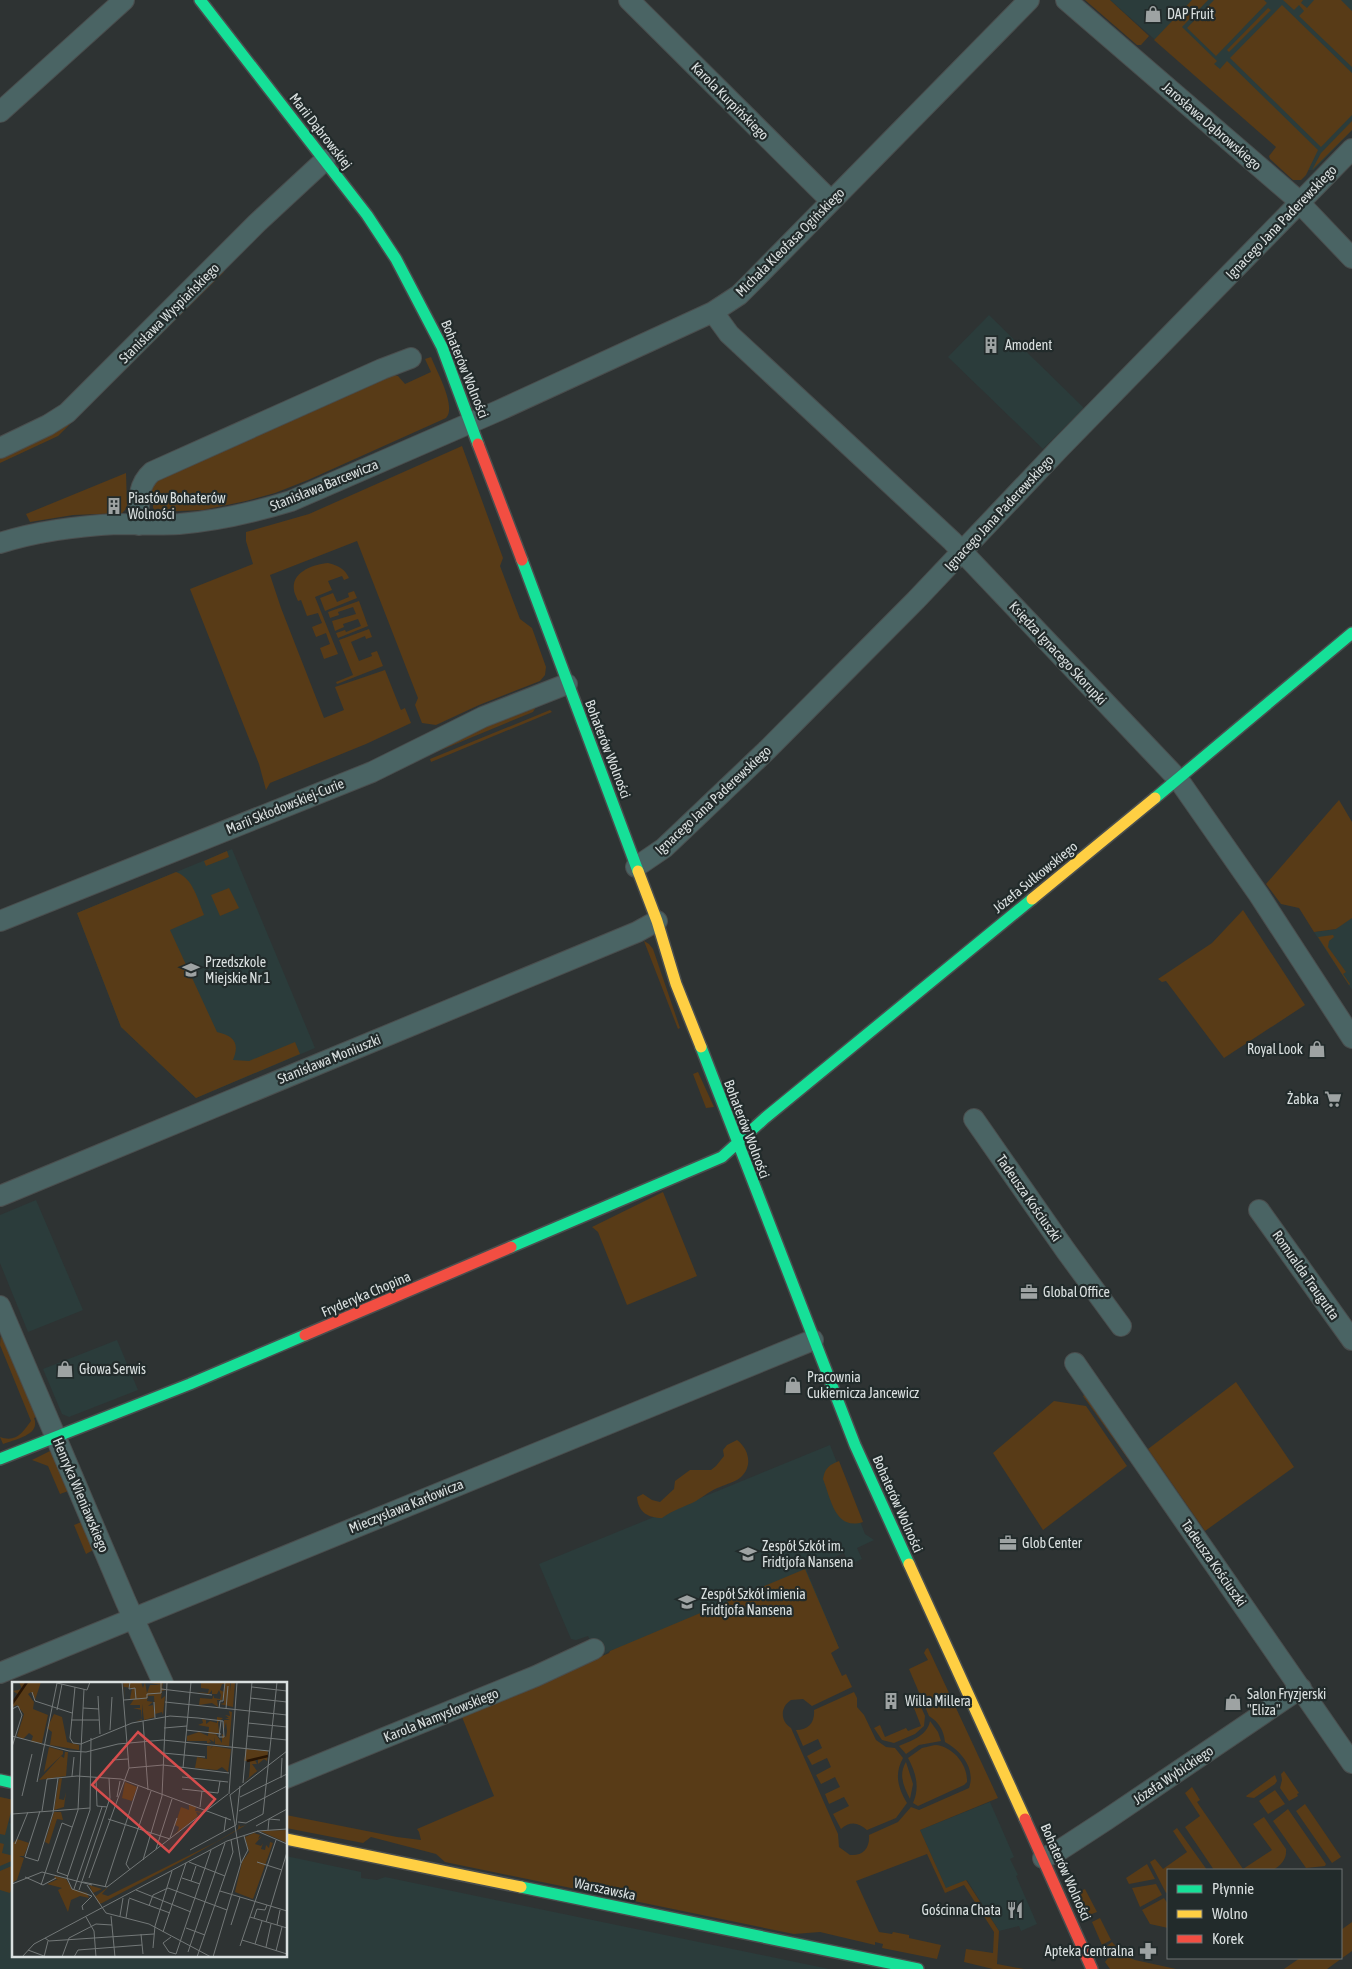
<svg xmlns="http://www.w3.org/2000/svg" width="1352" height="1969" font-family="'Asap Condensed',sans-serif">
  <rect width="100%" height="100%" fill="#2e3333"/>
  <!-- built -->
  <path fill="#2b3c3b" d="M1110,0H1352V130L1314,170H1303Z
    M989,315L1084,408L1043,449L948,357Z
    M232,849L315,1048L196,1098L121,1027L77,913Z
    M1352,914V990L1314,932L1336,929Z
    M36,1200L83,1310L28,1332L0,1263V1215Z
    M117,1340L138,1390L69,1417L62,1414L43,1369Z
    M830,1445L865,1534L874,1540L857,1548L862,1559L849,1565L844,1553L806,1569L839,1648L629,1644L610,1651L598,1658L588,1636L576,1640L571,1639L539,1564Z
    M0,1797L14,1800L9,1823L14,1824V1955H286V1856L361,1872V1878L377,1880L385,1877L829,1969H0Z
    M990,1802L1014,1857L1010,1859L1018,1875L1016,1876L1037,1924L1021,1931L1019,1926L999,1931L967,1880L946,1889L920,1830Z"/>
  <!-- green -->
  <path fill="#583b17" d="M1085,0H1110L1149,36L1141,45H1137Z
    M1192,0H1208L1182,27L1217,61L1214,64L1220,69L1227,61L1318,150L1306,175L1301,180H1293L1270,159L1269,156L1276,147L1154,40Z
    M1214,0H1264L1267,3L1216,56L1187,28Z
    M1283,0H1303L1301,3L1307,8L1314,0H1341L1352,11V67L1299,16L1304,11L1299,5L1294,10Z
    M1282,5L1352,73V115L1321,147L1230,58Z
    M1268,8L1271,10L1229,52L1227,50Z
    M1352,121V130L1312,170L1321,153Z
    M219,268L224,272L58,436L0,463V453L40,435Z
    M431,357C436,370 457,407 446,418L308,480L275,493L246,501L203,510L157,512L153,508V494L147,493L154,482L394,375L398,376L405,384L431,372L425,359Z
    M462,446L503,558L500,566L520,619L532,628L546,667L545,675L540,681L479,705L436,725L422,723L415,705L418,698L357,541L270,575L281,608L324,718L344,710L335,687L385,670L400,708L401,710L405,708L411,723L366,744L270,783L266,790L259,764L190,589L253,564L246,541V532L309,514Z
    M126,473L127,506L125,510L122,513L73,515L30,522L26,514Z
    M328,563C339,566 344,568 349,578L344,580L342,576L328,581L332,590L315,597L338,654L324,659L320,648L330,644L326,633L316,637L312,627L322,623L318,613L307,616L301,600L298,601C297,598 294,593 294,590C291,572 314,564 328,563Z
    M354,591L357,598L325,611L320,598L333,593L337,602L349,597L348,593Z
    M359,601L368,626L338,638L336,633L345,630L346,632L361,626L358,619L343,624L344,627L335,631L332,621L356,614L353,607L338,612L339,615L330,618L328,612Z
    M369,629L372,637L366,639L365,636L351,642L359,661L372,656L371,653L377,651L383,666L337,684L336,682L353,675L339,640Z
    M537,705L533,712L429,755L459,737Z
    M550,710L552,712L431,762L430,759Z
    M1339,800L1352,822V918L1336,929L1314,932L1299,908L1281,904L1266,884Z
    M227,851L229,857L206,866L204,861Z
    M176,872C193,878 198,900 204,915L170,930L217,1032C234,1036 240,1043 233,1060L249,1061L295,1042L300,1054L196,1098L121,1027L77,913Z
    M229,888L239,908L220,916L211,895Z
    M1243,910L1305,1005L1224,1058L1166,981L1162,982L1158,979L1212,943Z
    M1333,935L1334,937L1329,941L1328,947L1346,972L1343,974L1350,984L1349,985L1318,937Z
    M644,941L649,944L653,949L680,1028L678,1029Z
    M698,1072L714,1107L706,1108L693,1074Z
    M663,1192L697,1276L627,1305L598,1232L592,1227Z
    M1,1333L38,1416L34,1418C41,1435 15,1439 3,1444L0,1437C16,1443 23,1432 31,1421L0,1345Z
    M1236,1382L1294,1467L1205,1531L1148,1449Z
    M1088,1392L1135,1461L1128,1459L1083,1396Z
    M1054,1401L1086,1406L1127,1466L1043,1530L993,1453Z
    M737,1440C749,1449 753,1466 741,1477C736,1482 726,1484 720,1487C711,1490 704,1496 696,1501C684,1507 673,1510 662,1518C648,1518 638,1512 637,1497L643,1494L652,1500L660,1502L674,1489L675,1481L690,1470H711L716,1466L724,1456L723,1450L727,1445Z
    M52,1450L71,1490L60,1494L48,1466L32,1460Z
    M839,1461L863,1522C835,1531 831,1499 823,1479C825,1468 829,1465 839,1461Z
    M84,1521L95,1549L86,1554L74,1525Z
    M805,1569L839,1648L831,1653L842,1676L846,1674L852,1687L812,1706L803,1699L791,1700C780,1707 780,1721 791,1728L838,1834L839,1847L850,1855C863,1856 870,1848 869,1835L898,1822L911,1807L919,1810L969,1788C976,1768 961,1751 945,1742C944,1731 939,1722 929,1716L909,1669L928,1660L924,1653L926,1649L928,1648L998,1798L920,1830L946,1888L966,1880L999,1931L997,1964L1024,1969H993L964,1962L966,1949L993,1953L994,1932L964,1885L945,1893L927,1854L856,1881L879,1932L892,1934L893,1932L909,1935V1938L941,1945L937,1959L882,1948L883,1944L875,1942V1945L820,1932L794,1934L445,1862L436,1854L371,1837L363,1843L286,1828V1815L397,1837L421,1840L419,1832L417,1829L494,1796L462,1717L598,1658L609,1653L610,1651Z
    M854,1692L857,1698V1707L864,1715L876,1740L886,1747L895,1748L903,1758C894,1774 898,1788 907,1803L896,1818L867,1830C858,1822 850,1821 841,1829L833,1814L849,1806L844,1797L829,1804L825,1794L840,1787L835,1777L821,1784L816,1775L831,1767L827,1758L812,1765L807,1756L822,1748L818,1739L803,1746L796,1730C809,1730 815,1722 814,1710Z
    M915,1693L925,1716L924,1726L915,1734L894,1743L882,1740L874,1728L880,1725L885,1737L906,1728L908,1731L921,1726L909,1695Z
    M930,1721L938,1732L941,1741L919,1745L906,1754L899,1746C911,1741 927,1736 930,1721Z
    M935,1745C952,1746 968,1764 967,1782L964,1785L918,1806L913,1803C920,1787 916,1773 908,1758L922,1748Z
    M906,1762L913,1784L910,1799C904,1787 898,1775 906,1762Z
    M1284,1771L1299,1793L1297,1794L1298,1796L1289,1801L1280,1788L1282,1780L1281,1774Z
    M1275,1775L1277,1781L1275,1784L1254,1798L1247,1797L1246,1796Z
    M1192,1787L1200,1800L1197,1802L1243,1869L1272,1850L1253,1824L1264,1817L1286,1849C1287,1859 1281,1865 1273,1870H1214L1185,1827L1200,1816L1185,1793Z
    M1275,1790L1285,1804L1268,1814L1259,1801Z
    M0,1797L14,1800L5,1835L0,1834Z
    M1305,1804L1341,1857L1332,1863L1296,1811Z
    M1288,1809L1326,1864L1325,1866L1306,1868L1273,1821Z
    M1177,1828L1207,1870H1168V1892L1166,1893L1150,1862L1155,1859L1163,1869L1187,1852L1173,1831Z
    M0,1843L4,1844L2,1853L14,1856V1860L0,1866Z
    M1147,1864L1155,1879L1129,1884L1126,1878Z
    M14,1865V1880L10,1893L0,1890V1871Z
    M1156,1884L1162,1895L1140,1907L1132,1888Z
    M1085,1889L1097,1912L1089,1915L1078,1892Z
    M1164,1898L1168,1904V1928L1150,1924L1142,1910Z
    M1100,1918L1111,1940L1102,1945L1092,1922Z
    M1352,1922V1951L1327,1969H1284L1300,1958H1341V1930Z
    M1112,1942L1124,1955L1135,1960L1176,1969H1110L1105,1962L1108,1958L1104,1948Z"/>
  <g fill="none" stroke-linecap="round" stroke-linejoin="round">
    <!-- street casing -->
    <g stroke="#4a4e4e" stroke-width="22">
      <path id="street" d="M629,0L831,201
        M1066,0L1292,195L1352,258
        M0,112L124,0
        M713,312L729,334L952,541L1178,779L1259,895L1352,1038
        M0,448L48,425L67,413L257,223L325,160
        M139,525C139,505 136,486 152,472L382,369L411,358
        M0,543C38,531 77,526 117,524C138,524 158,525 179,524C217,521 255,512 291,501L500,410L713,312L739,295L751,283L1029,0
        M636,867L664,848L767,750L916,600L1060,448L1352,149
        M0,921L372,772L483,717L567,684
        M974,1119L1066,1251L1121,1326
        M0,1196L637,932L657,921
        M1259,1210L1352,1340
        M0,1306L126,1602L163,1683
        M1075,1363L1352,1763
        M0,1673L813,1340
        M286,1778L536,1676L594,1649
        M1043,1858L1060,1850L1106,1820L1301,1688"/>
    </g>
    <!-- fast casing -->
    <g stroke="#4a4e4e" stroke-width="14">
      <path id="fast" d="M200,0L367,215L396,259L442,347L478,444
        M522,560L638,871
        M1155,798L1352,633
        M701,1047L855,1445L909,1564
        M511,1247L722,1157L765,1118L1032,899
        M0,1459L190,1384L305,1335
        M0,1780L14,1783
        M521,1887L918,1969"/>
    </g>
    <!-- slow casing -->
    <g stroke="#4a4e4e" stroke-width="14">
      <path id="slow" d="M638,871L657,921L676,984L701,1047
        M1032,899L1155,798
        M909,1564L1025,1819
        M286,1839L521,1887"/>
    </g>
    <!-- jam casing -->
    <g stroke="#4a4e4e" stroke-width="14">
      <path id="jam" d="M478,444L522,560
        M305,1335L511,1247
        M1025,1819L1092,1969"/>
    </g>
    <!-- street -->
    <use href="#street" stroke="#4a6464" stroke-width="20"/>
    <!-- fast -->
    <use href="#fast" stroke="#16e098" stroke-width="11"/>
    <!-- slow -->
    <use href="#slow" stroke="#ffcf43" stroke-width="11"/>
    <!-- jam -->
    <use href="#jam" stroke="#f24e42" stroke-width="11"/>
  </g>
  <!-- icons -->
  <defs>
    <g id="shop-bare" transform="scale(1.35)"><path d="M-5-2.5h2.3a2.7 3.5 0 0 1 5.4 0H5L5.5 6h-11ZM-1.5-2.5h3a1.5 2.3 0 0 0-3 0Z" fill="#9ea3a3" stroke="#222b2b" stroke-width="2.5" paint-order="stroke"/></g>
    <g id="building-bare" transform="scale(1.35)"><path d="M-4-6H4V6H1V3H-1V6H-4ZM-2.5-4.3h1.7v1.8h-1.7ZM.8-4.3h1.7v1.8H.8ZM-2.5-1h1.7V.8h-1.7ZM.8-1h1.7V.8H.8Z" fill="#9ea3a3" stroke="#222b2b" stroke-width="2.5" paint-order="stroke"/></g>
    <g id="school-bare" transform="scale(1.35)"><path d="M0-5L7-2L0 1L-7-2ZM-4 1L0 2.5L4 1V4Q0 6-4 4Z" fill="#9ea3a3" stroke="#222b2b" stroke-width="2.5" paint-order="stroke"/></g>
    <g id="supermarket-bare" transform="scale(1.35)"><path d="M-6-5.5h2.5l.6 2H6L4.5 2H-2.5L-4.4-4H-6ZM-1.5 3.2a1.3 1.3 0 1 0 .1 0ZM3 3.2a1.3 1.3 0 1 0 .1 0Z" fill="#9ea3a3" stroke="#222b2b" stroke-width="2.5" paint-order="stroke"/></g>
    <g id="office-bare" transform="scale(1.35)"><path d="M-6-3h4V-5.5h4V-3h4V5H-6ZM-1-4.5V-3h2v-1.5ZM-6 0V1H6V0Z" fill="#9ea3a3" stroke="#222b2b" stroke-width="2.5" paint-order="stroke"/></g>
    <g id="restaurant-bare" transform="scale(1.35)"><path d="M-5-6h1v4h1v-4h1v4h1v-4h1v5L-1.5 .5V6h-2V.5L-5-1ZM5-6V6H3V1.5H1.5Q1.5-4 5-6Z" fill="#9ea3a3" stroke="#222b2b" stroke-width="2.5" paint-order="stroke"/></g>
    <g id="pharmacy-bare" transform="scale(1.35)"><path d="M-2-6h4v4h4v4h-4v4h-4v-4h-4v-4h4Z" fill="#9ea3a3" stroke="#222b2b" stroke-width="2.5" paint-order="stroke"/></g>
  </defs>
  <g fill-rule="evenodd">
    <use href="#shop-bare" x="1153" y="14"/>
    <use href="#building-bare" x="991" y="345"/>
    <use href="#building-bare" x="114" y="506"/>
    <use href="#school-bare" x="191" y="970"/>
    <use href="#shop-bare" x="1317" y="1049"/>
    <use href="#supermarket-bare" x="1333" y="1099"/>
    <use href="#office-bare" x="1029" y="1292"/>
    <use href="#shop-bare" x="65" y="1369"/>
    <use href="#shop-bare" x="793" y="1385"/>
    <use href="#office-bare" x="1008" y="1543"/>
    <use href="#school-bare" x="748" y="1554"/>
    <use href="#school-bare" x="687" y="1602"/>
    <use href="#building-bare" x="891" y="1701"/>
    <use href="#shop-bare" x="1233" y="1702"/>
    <use href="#restaurant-bare" x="1015" y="1910"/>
    <use href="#pharmacy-bare" x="1148" y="1951"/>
  </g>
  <g text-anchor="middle" stroke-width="4.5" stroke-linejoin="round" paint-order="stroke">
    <!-- poi labels -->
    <g font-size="14" fill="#dae0e0" stroke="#222b2b" text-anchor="start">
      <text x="1167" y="19">DAP Fruit</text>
      <text x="1005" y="350">Amodent</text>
      <text x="128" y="503">Piastów Bohaterów<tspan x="128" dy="16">Wolności</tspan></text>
      <text x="205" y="967">Przedszkole<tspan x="205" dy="16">Miejskie Nr 1</tspan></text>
      <text x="1303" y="1054" text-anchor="end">Royal Look</text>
      <text x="1319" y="1104" text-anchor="end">Żabka</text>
      <text x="1043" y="1297">Global Office</text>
      <text x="79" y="1374">Głowa Serwis</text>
      <text x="807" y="1382">Pracownia<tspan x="807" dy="16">Cukiernicza Jancewicz</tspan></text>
      <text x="1022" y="1548">Glob Center</text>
      <text x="762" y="1551">Zespół Szkół im.<tspan x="762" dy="16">Fridtjofa Nansena</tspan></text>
      <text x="701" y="1599">Zespół Szkół imienia<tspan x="701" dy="16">Fridtjofa Nansena</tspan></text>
      <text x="1247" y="1699">Salon Fryzjerski<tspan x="1247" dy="16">"Eliza"</tspan></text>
      <text x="905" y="1706">Willa Millera</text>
      <text x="1001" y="1915" text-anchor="end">Gościnna Chata</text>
      <text x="1134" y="1956" text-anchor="end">Apteka Centralna</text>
    </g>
    <!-- street labels -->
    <g font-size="14" fill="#dae0e0" stroke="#222b2b">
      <text transform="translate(730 101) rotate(45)" y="5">Karola Kurpińskiego</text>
      <text transform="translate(1212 126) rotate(41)" y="5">Jarosława Dąbrowskiego</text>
      <text transform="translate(321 131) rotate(52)" y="5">Marii Dąbrowskiej</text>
      <text transform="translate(1281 222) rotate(-46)" y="5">Ignacego Jana Paderewskiego</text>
      <text transform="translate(790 242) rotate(-45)" y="5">Michała Kleofasa Ogińskiego</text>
      <text transform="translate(169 313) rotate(-45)" y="5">Stanisława Wyspiańskiego</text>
      <text transform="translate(465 369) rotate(68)" y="5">Bohaterów Wolności</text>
      <text transform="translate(324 485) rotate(-22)" y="5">Stanisława Barcewicza</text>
      <text transform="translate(999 513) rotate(-47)" y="5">Ignacego Jana Paderewskiego</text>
      <text transform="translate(1058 653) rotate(47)" y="5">Księdza Ignacego Skorupki</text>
      <text transform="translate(608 749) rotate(69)" y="5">Bohaterów Wolności</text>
      <text transform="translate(713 800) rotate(-43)" y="5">Ignacego Jana Paderewskiego</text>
      <text transform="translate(285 806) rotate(-22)" y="5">Marii Skłodowskiej-Curie</text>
      <text transform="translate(1035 877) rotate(-39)" y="5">Józefa Sułkowskiego</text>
      <text transform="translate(329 1059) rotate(-22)" y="5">Stanisława Moniuszki</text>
      <text transform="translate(747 1129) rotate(69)" y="5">Bohaterów Wolności</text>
      <text transform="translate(1029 1198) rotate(55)" y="5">Tadeusza Kościuszki</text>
      <text transform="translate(1306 1275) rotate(55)" y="5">Romualda Traugutta</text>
      <text transform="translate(366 1294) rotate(-23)" y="5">Fryderyka Chopina</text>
      <text transform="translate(81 1495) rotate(67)" y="5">Henryka Wieniawskiego</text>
      <text transform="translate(898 1504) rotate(66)" y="5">Bohaterów Wolności</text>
      <text transform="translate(406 1506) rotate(-22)" y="5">Mieczysława Karłowicza</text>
      <text transform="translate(1214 1563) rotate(55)" y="5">Tadeusza Kościuszki</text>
      <text transform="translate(441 1715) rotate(-22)" y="5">Karola Namysłowskiego</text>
      <text transform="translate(1173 1775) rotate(-34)" y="5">Józefa Wybickiego</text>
      <text transform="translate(1066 1872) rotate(66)" y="5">Bohaterów Wolności</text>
      <text transform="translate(605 1889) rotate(12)" y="5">Warszawska</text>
    </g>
  </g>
  <!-- overview -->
  <g transform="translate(12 1682)">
    <rect width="275" height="275" fill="#2e3333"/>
    <path d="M7,0H29L23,18L19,10L16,12L22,20L21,27L36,33L30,61L19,60L21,54L17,51L11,57L5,54L12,32L5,23L0,25V21L7,13L1,9L10,7ZM111,0H129L131,6L133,0L135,11L138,3H149L138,1L151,0L150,6L154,8L150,9L149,17L153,14L151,33L150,30L143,32L142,14H136L135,19L141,20L136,24L141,23L143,35L132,38L130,22V37L124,39L130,38L129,28L121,26H128V23H118L122,17H118L120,6L112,5L113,17ZM189,0H218V9L219,0H223L221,25L208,22L212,21V2H210L208,8L212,10L210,18H205L206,25L200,21L187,23L188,16L200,17L202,13V16L208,17L209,13L207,8L205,12H200V8L197,12L184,10L196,11L197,7L189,6ZM217,29L220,30L217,64L203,62V55L202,60L197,57L199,60L196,61L199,62L195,61V59H175V54L187,50L196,54L197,45L186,43L191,41L190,37L194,38V42L198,39L205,41V35L211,36L206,40L207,51L197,53L204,52L210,61V52L214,55L215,49L214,40L212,48V38H218L213,36H217L213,33L218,34ZM42,32L50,35L55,60L67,63V68L38,63L40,50L35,46ZM195,64H200L198,67L201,64L219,67L216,90L210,85L205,88L183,86L185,75L195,77ZM37,65L51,69V72L32,90ZM234,67L256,69L255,79L252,77L246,82V77L243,78L245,82H240L245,89L249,86L232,100L237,95L238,84V79H232ZM53,70H56L54,94L27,98L49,74L52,76ZM50,96L47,117L52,118L54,110L52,125L42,128L47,97ZM113,100L125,105L120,119L110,116ZM177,123L184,125L183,129L190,130L191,131L184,130L186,134L159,156L166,149L167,145L163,143L169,125L177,128ZM42,130H49L51,138L45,137L37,162L33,160ZM227,142L228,145L234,143L208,158L172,178L90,221L87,222L77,203L90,207L81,211L84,214L96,205L90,212L96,214L204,160L226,147ZM275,148V161L248,149ZM242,151L248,153L246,157L250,154L243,162L249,164L251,161L249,167L253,168L254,163L257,166L258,160L261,161L241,217L223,210L230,180L237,170L233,155ZM5,157L17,161L12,174H7L12,176L5,198L0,201V162ZM43,194L54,197L60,207L75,211L77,216L68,214L59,218L56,230L46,208L50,206L35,202L46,197H42Z" fill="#583b17"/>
    <path fill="none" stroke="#271505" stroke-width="2.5" d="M0,22L15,0M235,79L256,74"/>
    <path fill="none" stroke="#737878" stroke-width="1" d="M118,0L117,7L123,6L124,17M63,5L58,56L61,61L69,62M240,5L275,9M149,7L200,13M20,10L23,19L60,31M86,14L88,52M238,16L275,20M112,18L135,16V12L149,11V0M142,20L143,36M153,20L275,33M71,26L87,27M207,26L208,19H211L213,0M0,27L6,24L10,33L0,65M214,27L216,4M45,28L50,2M59,38H87M131,39L136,108M236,41L275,45M152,46L175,44M98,48L100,15M174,48L209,52M0,54L57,69L74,70L106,62L151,58L257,69M235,54L275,58M69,62L120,41L158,34L186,36L211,39L212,55H207L209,39M151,71L193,75M100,78L116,77M117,86L151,83L217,91M171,86L179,0M60,94L62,75M84,95L85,124L95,125M170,95L216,100M269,96L270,76M25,100L45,1L75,8L78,0M231,101L240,0M170,107L206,111L208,99M217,112L225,0M10,114L20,72M105,115L108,99M228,115L275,92M188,125L190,109M28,129L13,175L26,179L41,131L46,96M30,129L35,97L65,94L109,97L219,138M227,129L275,104M0,132L78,126M96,137L158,157M226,140L234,141L251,132L265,0M244,144L275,127M256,148L257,137L268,138M245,149L275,162M212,150L214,135M158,156L165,136M3,162L16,130M144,167L160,117M178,168L224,143L228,104M131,178L150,114L155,0M177,180L213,194M245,180L270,188M229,181L236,168L232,154M118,188L114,182L139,109M56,194L45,190L66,128L72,7M13,195L31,203L44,196M77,196L117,86L110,0M170,196L188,202M179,199L184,184M71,200L95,205L216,112M0,202L30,190L80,203M29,203L50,141L60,145M75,203L94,231L137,242L199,275M93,205L126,104M62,207L90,125M67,208L98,116L97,96M124,208L179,230M208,209L275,229M117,216L158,231M137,224L141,213L156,206L215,228M71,228L70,224L80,214L60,207L55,196L78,128L79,56M99,234L103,275M108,234L111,216M74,235L82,249L84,275M238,235L275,246M114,236L117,217M242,236L245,227L253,228L255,223M254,240L275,170M219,243L228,215M265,243L268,228M174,246L193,253M151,250L174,181M129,252L131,272M159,255L151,261L157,270L164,272L199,168M33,256L37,259L142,252M230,258L275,272M243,262L250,239M228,264L264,158M254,265L259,242M141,266L143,244L160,189M16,268L32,274M264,269L270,245M176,270L213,161M10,275L22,262L215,159L246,149L275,147M32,275L36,259M50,275L57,256L84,242L100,243M62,275L66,268L130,263M185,275L221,170L219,158M201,275L229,181L218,113L275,69"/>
    <path fill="#d74d4d" fill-opacity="0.15" stroke="#d74d4d" stroke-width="2.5" d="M126,50L203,117L157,170L80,103Z"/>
    <rect width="275" height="275" fill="none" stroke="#dae0e0" stroke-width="2.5"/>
  </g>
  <!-- legend -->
  <rect x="1167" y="1869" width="175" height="90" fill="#222b2b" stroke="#6c7373"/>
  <rect x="1177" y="1885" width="25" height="8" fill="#16e098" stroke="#6c7373"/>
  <text x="1212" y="1894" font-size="15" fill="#dae0e0">Płynnie</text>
  <rect x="1177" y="1910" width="25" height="8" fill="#ffcf43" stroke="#6c7373"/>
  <text x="1212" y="1919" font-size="15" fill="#dae0e0">Wolno</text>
  <rect x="1177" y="1935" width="25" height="8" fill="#f24e42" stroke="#6c7373"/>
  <text x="1212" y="1944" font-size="15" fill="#dae0e0">Korek</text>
</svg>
